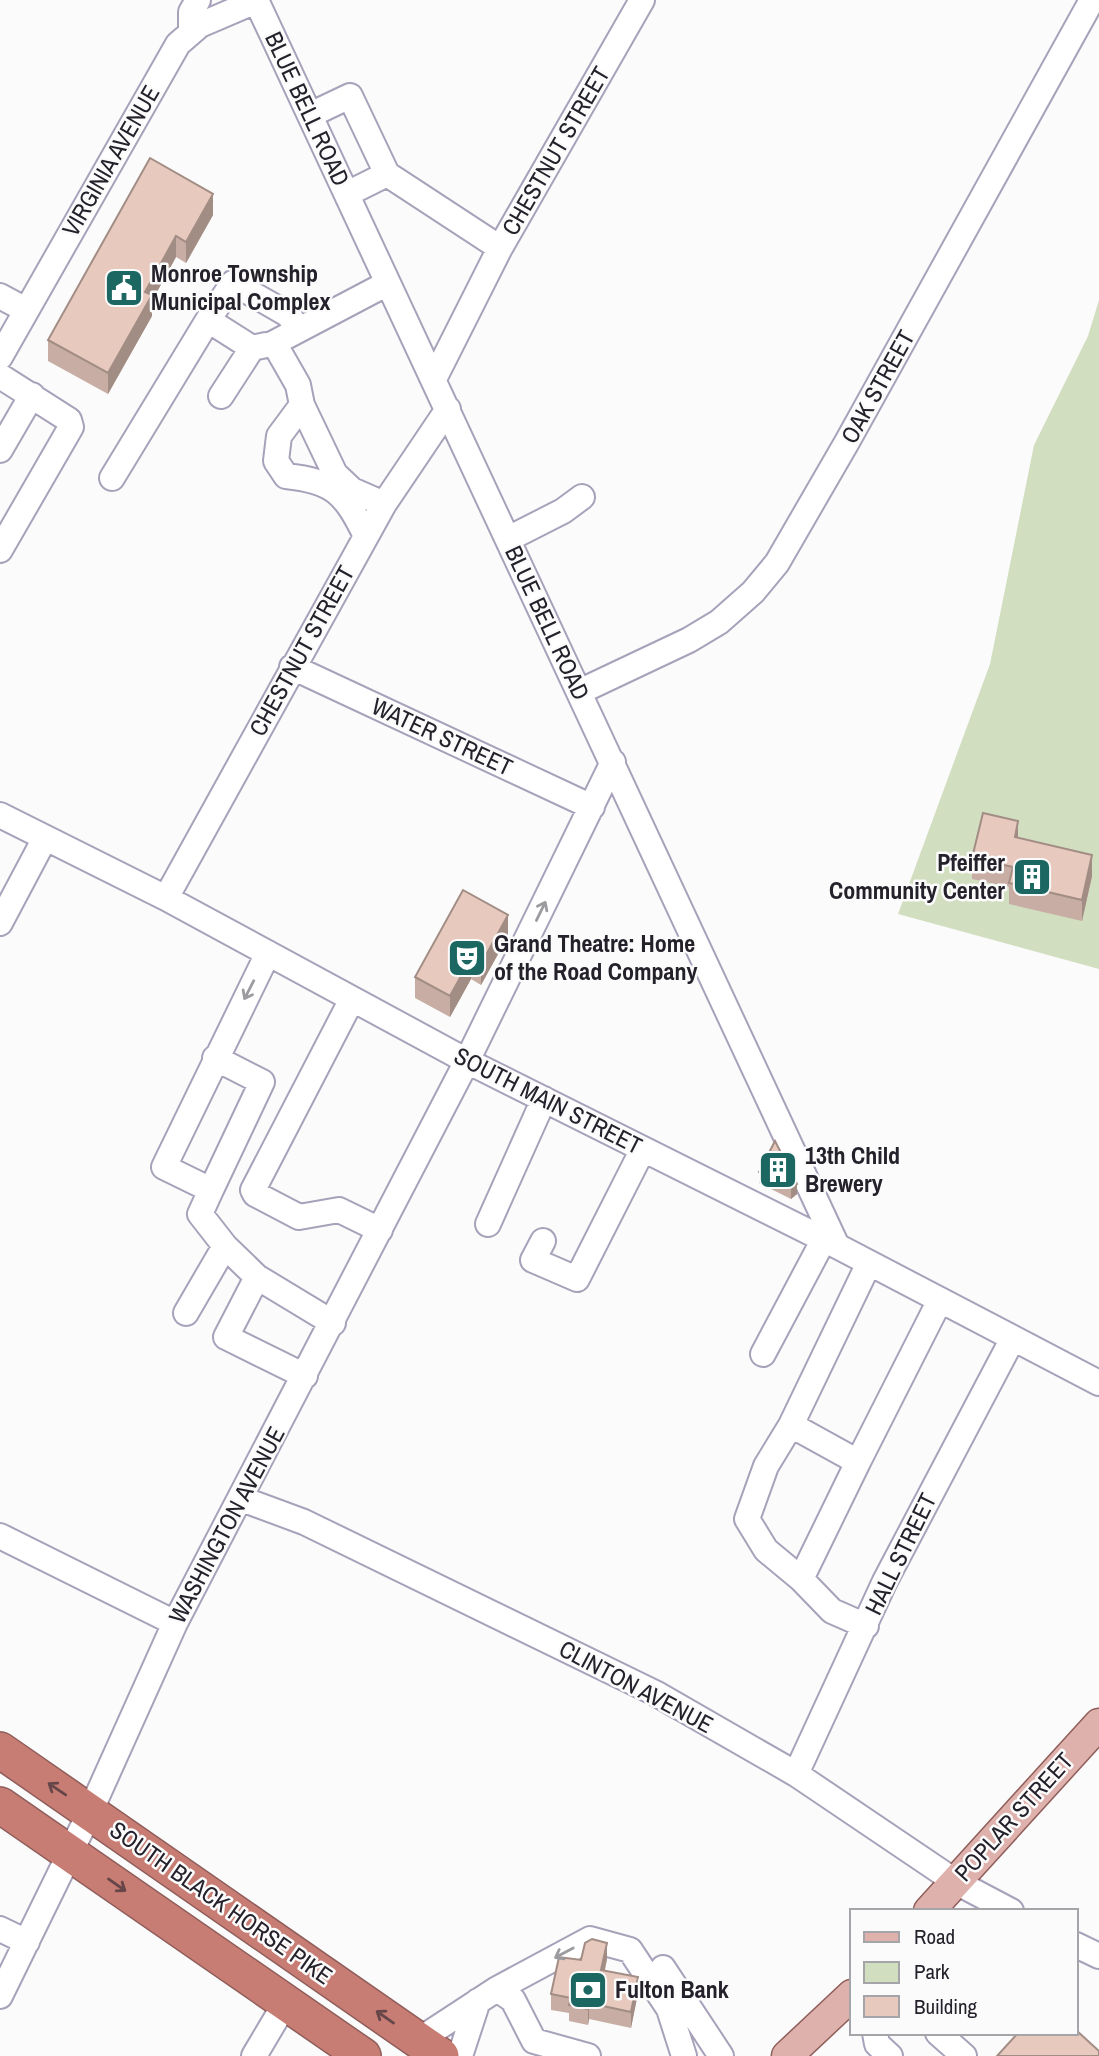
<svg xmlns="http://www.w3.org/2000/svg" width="1099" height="2056" font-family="'Archivo Narrow',sans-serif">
  <rect width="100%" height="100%" fill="#fbfbfb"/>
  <!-- green -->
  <path fill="#d2dec0" d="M1099,300V969L898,914L990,664L1034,445L1088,336Z"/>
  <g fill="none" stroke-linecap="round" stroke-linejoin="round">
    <!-- minor casing -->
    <g stroke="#a8a1ba" stroke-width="28">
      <path id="minor" d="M256,0L837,1246
        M191,30V12L198,0
        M310,115L350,96L387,174
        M347,194L387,174L500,248
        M0,296L26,310
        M208,320L233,283L289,315L297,329
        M0,357L178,44L200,25L256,1
        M0,376L69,420L71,427L0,550
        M434,379L500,248L642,0
        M221,396L252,348L266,345
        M302,405L335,474L352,490L384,504
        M0,450L32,395
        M112,478L208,320L252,348
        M366,536C345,494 335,481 286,476L276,461L279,436L302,405L298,385L274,343L388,283
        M508,539L563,511L582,497
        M292,667L592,807
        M579,692L689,640L719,622L753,592L777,563L847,442L1092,0
        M0,815L166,898L467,1061L837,1246L1099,1383
        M166,898L384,504L448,409
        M0,923L45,838
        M352,999L253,1190L255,1194L299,1217L339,1210L380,1230
        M215,1058L262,1082L211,1190L164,1167L268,953
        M488,1224L544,1099
        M543,1241L533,1260L577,1279L643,1149
        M225,1246L257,1277L226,1337L305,1376
        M869,1263L791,1425L858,1462L940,1300
        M257,1277L333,1323
        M186,1313L225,1246L200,1214L211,1190
        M763,1354L824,1239
        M791,1425L766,1466L747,1519L766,1550L801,1579L832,1611L866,1626
        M242,1499L304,1522L655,1693L796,1774L956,1882L1011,1911
        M0,1536L175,1623
        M801,1579L858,1462
        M796,1774L885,1581L1013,1338
        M0,1929L27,1942
        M1076,1945L1099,1956
        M663,1968L721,2056
        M497,1989L590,1939L630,1950L669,2009L684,2056
        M0,1996L90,1812L175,1623L467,1061L613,762
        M875,2033L877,2044L890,2056
        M938,2033L964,2056
        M419,2040L497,1989L513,2000L534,2041L588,2056
        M254,2056L286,2002
        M460,2056L478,2001"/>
    </g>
    <!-- major casing -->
    <g stroke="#8f5d5a" stroke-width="33">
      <path id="major" d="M929,1911L1099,1724
        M787,2056L852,1995"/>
    </g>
    <!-- highway casing -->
    <g stroke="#8f5d5a" stroke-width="38">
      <path id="highway" d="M0,1750L441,2056
        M0,1805L363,2056"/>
    </g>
    <!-- minor -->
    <use href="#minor" stroke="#fff" stroke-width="24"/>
    <!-- major -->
    <use href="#major" stroke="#deb1ac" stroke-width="30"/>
    <!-- highway -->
    <use href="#highway" stroke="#c87d74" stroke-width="35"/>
  </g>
  <!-- wall -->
  <path fill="#c7ada3" d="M150,158L213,215L186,263L176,257L152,301V316L108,394L48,361V340Z
    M1018,838L1092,876L1082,921L1009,904V887L972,879V858Z
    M508,936L481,985L471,979L450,1017L415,998V977Z
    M775,1141L797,1194L791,1199L759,1183V1172Z
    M607,1959L605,1970L638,1993L631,2028L589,2019L588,2025L569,2021V2013L551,2010V1994L581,1960Z"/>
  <!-- shaded-wall -->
  <path fill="#a28d85" d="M213,194V215L186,263V242Z
    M176,236V257L152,301V316L108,394V373L145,292Z
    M1018,821V842L1015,837Z
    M1092,855V876L1082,921V900Z
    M508,915V936L481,985V964Z
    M471,958V979L450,1017V996Z
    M797,1184V1194L791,1199V1188Z
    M607,1943V1959L601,1986V1970Z
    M638,1977V1993L631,2028V2012Z
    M589,2003V2019L588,2025V2009Z"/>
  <!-- building -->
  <path fill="#e7c9be" stroke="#a28d85" stroke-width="2" d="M150,158L213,194L186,242L176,236L145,292L152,295L108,373L48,340Z
    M983,813L1018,821L1015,837L1092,855L1082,900L1009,883L1013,867L972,858Z
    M463,890L508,915L481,964L471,958L450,996L415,977Z
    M775,1141L797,1184L791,1188L759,1172Z
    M592,1939L607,1943L601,1970L638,1977L631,2012L589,2003L588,2009L569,2005L571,1998L551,1994L559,1957L581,1960L585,1943Z
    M1076,2030L1099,2051V2056H997L1018,2033H1076Z"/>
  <!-- one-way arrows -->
  <defs><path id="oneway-shaft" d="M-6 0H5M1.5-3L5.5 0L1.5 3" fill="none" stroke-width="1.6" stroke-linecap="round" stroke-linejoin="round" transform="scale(1.75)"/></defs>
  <g stroke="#9c9ba0">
    <use href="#oneway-shaft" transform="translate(541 911) rotate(-64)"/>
    <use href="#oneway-shaft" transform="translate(249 990) rotate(117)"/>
    <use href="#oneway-shaft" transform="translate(564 1953) rotate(152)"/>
  </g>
  <g stroke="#664648">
    <use href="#oneway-shaft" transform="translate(57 1789) rotate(-146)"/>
    <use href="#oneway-shaft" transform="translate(117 1885) rotate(35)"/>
    <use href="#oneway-shaft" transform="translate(385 2017) rotate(-145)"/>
  </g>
  <!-- icons -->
  <defs>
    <g id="civic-square" transform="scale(2.0125)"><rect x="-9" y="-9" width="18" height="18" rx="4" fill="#1c6761" stroke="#fbfbfb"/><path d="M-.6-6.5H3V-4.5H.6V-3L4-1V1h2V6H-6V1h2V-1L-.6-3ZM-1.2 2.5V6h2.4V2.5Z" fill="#fff"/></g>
    <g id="building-square" transform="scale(2.0125)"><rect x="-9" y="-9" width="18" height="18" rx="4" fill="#1c6761" stroke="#fbfbfb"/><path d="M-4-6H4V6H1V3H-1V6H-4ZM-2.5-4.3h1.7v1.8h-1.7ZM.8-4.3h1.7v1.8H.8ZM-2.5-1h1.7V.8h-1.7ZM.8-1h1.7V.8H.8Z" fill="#fff"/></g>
    <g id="theatre-square" transform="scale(2.0125)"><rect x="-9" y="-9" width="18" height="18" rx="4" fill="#1c6761" stroke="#fbfbfb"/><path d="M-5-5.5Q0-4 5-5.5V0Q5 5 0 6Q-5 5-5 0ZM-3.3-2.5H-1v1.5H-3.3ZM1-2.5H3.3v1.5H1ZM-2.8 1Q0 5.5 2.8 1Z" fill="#fff"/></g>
    <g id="bank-square" transform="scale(2.0125)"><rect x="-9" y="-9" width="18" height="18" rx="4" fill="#1c6761" stroke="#fbfbfb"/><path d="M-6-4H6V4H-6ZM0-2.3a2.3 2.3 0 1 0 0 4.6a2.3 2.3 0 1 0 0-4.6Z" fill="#fff"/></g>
  </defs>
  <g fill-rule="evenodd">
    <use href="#civic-square" x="124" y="288"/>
    <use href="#building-square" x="1032" y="877"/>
    <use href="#theatre-square" x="467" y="958"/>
    <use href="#building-square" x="778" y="1170"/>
    <use href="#bank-square" x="588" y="1990"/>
  </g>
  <g text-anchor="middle" stroke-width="5" stroke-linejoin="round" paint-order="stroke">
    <!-- street labels -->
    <g font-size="24" fill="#24212b" stroke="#fbfbfb">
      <text transform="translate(307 109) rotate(65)" y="8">BLUE BELL ROAD</text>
      <text transform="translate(556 151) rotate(-60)" y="8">CHESTNUT STREET</text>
      <text transform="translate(111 161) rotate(-60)" y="8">VIRGINIA AVENUE</text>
      <text transform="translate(878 387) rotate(-61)" y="8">OAK STREET</text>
      <text transform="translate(547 623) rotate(65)" y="8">BLUE BELL ROAD</text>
      <text transform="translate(302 651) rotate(-61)" y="8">CHESTNUT STREET</text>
      <text transform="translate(442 737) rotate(25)" y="8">WATER STREET</text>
      <text transform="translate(548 1101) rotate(27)" y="8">SOUTH MAIN STREET</text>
      <text transform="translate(227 1525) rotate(-62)" y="8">WASHINGTON AVENUE</text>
      <text transform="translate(901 1554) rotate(-64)" y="8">HALL STREET</text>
      <text transform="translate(636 1687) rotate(28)" y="8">CLINTON AVENUE</text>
      <text transform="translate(1014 1817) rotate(-48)" y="8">POPLAR STREET</text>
      <text transform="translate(221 1903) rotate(35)" y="8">SOUTH BLACK HORSE PIKE</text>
    </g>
    <!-- poi labels -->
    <g font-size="24" font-weight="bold" fill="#24212b" stroke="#fbfbfb" text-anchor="start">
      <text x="151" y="282">Monroe Township<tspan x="151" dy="28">Municipal Complex</tspan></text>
      <text x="1005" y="871" text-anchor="end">Pfeiffer<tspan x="1005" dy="28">Community Center</tspan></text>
      <text x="494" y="952">Grand Theatre: Home<tspan x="494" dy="28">of the Road Company</tspan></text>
      <text x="805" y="1164">13th Child<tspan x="805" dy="28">Brewery</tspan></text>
      <text x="615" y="1998">Fulton Bank</text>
    </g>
  </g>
  <!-- legend -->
  <rect x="850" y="1909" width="228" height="126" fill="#fbfbfb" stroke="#a5a4a8" stroke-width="2"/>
  <rect x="864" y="1932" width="35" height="10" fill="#deb1ac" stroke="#a5a4a8" stroke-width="2"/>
  <text x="914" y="1944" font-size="21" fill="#24212b">Road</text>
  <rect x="864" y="1962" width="35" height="21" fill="#d2dec0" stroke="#a5a4a8" stroke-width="2"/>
  <text x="914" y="1979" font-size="21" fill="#24212b">Park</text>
  <rect x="864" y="1996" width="35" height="21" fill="#e7c9be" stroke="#a5a4a8" stroke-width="2"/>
  <text x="914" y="2014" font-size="21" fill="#24212b">Building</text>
</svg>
